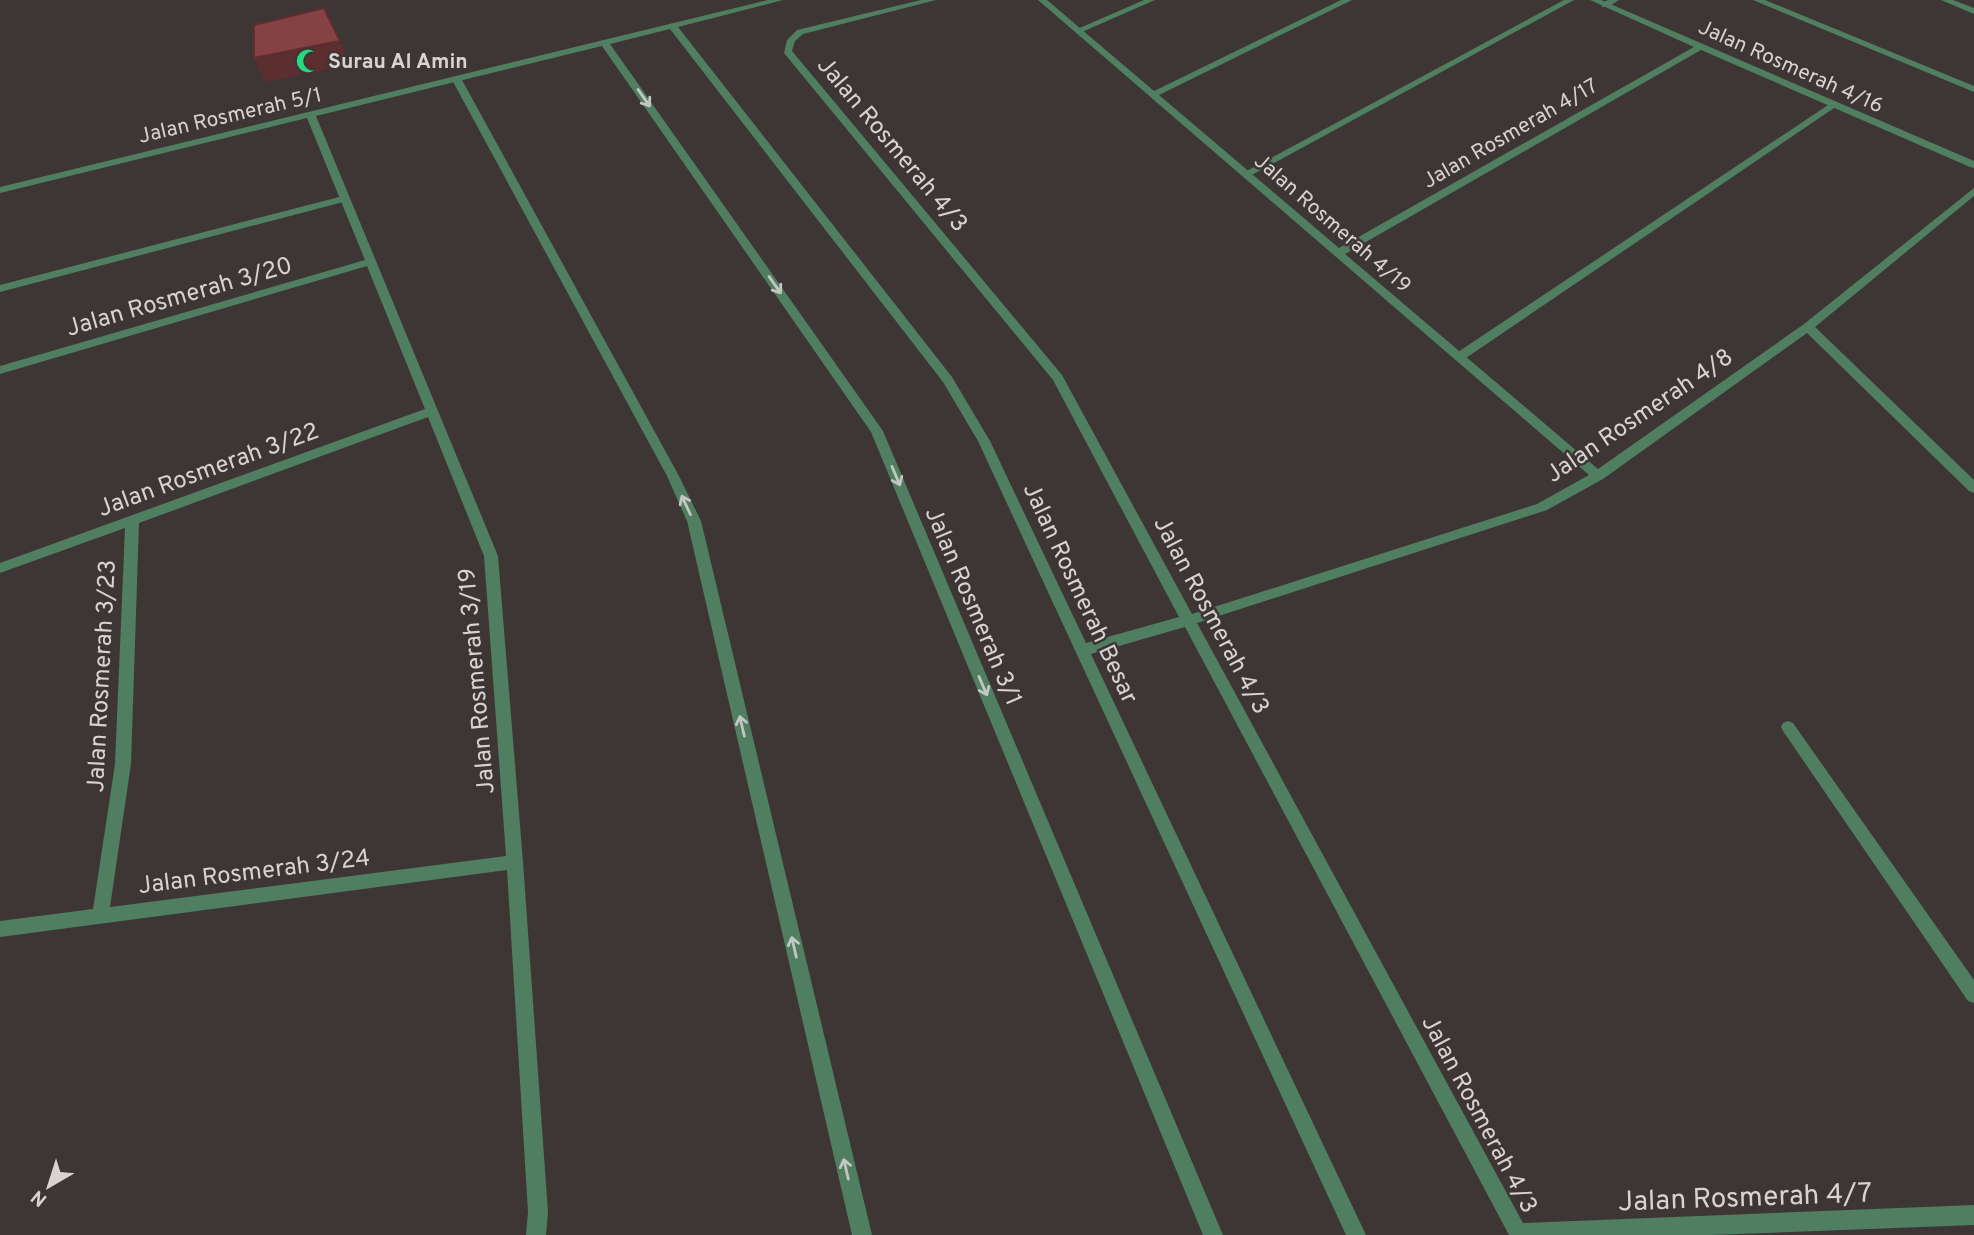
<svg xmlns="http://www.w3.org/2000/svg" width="1974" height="1235" font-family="Overpass,sans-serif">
  <rect width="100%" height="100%" fill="#3e3535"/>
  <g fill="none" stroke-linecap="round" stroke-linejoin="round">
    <!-- lane -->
    <path fill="#4f7e60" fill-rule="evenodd" d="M1144,0H1155L1082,32L1075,30Z
      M1564,0H1574L1250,176L1241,174Z
      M1608,0H1619L1608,7H1602V3Z
      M1753,0H1765L1974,86V92Z
      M454,78L462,80L679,476L701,521L872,1235H852L687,521L667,476L452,80Z
      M1834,101L1839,104L1837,106L1463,360H1455V354Z
      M343,196L347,197V201L0,292V285Z"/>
    <!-- street -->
    <path fill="#4f7e60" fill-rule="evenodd" d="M768,0H783L678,27L952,377L990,441L1086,643L1179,617L1053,380L784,53L787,40L797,30L921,0H936L803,34L795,41L792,51L1062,375L1192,614L1537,504L1589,475L1038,0H1047L1154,91L1341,0H1352L1159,95L1339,248L1694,47L1590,0H1601L1974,161V168L1970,167L1701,50L1345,254L1598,469L1804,324L1974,188V196L1815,327L1974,480V493L1969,491L1807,333L1603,479L1547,510L1197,623L1523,1223L1974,1205V1225L1712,1235H1509L1185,627L1091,654L1366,1235H1346L978,441L943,382L670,29L610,44L883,431L1223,1235H1203L871,432L602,46L316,116L498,556L523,862L548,1212L546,1235H526L528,1212L507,870L0,937V921L93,909L115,764L125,528L0,573V563L425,409L367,266L0,374V366L365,260L307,118L0,193V187ZM428,417L484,556L506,856L110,907L131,764L139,523Z
      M1941,0H1953L1974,8V14Z
      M1788,721L1793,723L1974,980V1003L1968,1001L1783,731L1781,727L1783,723Z"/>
  </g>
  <!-- shaded-wall -->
  <path fill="#5d2e2f" d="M340,41L350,65L265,82L254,58Z"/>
  <!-- building -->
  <path fill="#854143" stroke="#5d2e2f" stroke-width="2" d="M324,8L340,41L254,58V25Z"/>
  <!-- one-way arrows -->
  <defs><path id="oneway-shaft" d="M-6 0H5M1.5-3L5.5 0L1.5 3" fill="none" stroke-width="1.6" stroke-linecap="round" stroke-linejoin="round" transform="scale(1.75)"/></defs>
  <g stroke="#c3c6c1">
    <use href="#oneway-shaft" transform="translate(644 98) rotate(55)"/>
    <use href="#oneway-shaft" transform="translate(775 285) rotate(55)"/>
    <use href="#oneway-shaft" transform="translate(896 476) rotate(67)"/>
    <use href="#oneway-shaft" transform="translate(686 505) rotate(-115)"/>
    <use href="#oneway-shaft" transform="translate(983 686) rotate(67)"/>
    <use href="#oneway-shaft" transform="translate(742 726) rotate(-103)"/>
    <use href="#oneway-shaft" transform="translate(794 947) rotate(-103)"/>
    <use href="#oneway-shaft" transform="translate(846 1169) rotate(-103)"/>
  </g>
  <!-- icons -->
  <defs>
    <g id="mosque-bare" transform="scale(1.89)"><path d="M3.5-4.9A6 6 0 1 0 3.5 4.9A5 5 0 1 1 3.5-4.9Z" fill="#2ad884" stroke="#3e3535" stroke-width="2.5" paint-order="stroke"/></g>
  </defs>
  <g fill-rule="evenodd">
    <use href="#mosque-bare" x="308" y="61"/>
  </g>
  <g text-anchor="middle" stroke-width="5" stroke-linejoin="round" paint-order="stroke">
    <!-- far-poi labels -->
    <g font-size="21" font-weight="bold" fill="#d8d3d2" stroke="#3e3535" text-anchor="start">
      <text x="328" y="68">Surau Al Amin</text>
    </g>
    <!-- far-street labels -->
    <g font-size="21" fill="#d8d3d2" stroke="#3e3535">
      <text transform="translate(1791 66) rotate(24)" y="7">Jalan Rosmerah 4/16</text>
      <text transform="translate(230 115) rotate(-13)" y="7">Jalan Rosmerah 5/1</text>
      <text transform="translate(1510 133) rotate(-30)" y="7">Jalan Rosmerah 4/17</text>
      <text transform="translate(1333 223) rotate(41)" y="7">Jalan Rosmerah 4/19</text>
    </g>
    <!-- street labels -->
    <g font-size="24" fill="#d8d3d2" stroke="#3e3535">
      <text transform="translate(893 144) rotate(50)" y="8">Jalan Rosmerah 4/3</text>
      <text transform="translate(179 296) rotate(-16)" y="8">Jalan Rosmerah 3/20</text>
      <text transform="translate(1639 415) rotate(-34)" y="8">Jalan Rosmerah 4/8</text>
      <text transform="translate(208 469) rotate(-20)" y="8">Jalan Rosmerah 3/22</text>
      <text transform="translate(1081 593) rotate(65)" y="8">Jalan Rosmerah Besar</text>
      <text transform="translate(974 606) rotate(67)" y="8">Jalan Rosmerah 3/1</text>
      <text transform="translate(1212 615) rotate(62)" y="8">Jalan Rosmerah 4/3</text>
      <text transform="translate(101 676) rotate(-87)" y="8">Jalan Rosmerah 3/23</text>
      <text transform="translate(476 681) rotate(-95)" y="8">Jalan Rosmerah 3/19</text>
      <text transform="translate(254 871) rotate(-7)" y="8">Jalan Rosmerah 3/24</text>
      <text transform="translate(1480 1114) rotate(62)" y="8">Jalan Rosmerah 4/3</text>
    </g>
    <!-- near-street labels -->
    <g font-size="28" fill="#d8d3d2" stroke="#3e3535">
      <text transform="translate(1745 1196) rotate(-2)" y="10">Jalan Rosmerah 4/7</text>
    </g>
  </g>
  <!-- north arrow -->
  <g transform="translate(49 1186) rotate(219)" stroke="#3e3535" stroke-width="5" paint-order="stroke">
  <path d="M0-5L12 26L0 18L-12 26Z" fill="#d8d3d2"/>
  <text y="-10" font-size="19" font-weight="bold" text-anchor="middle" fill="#d8d3d2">N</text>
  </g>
</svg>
